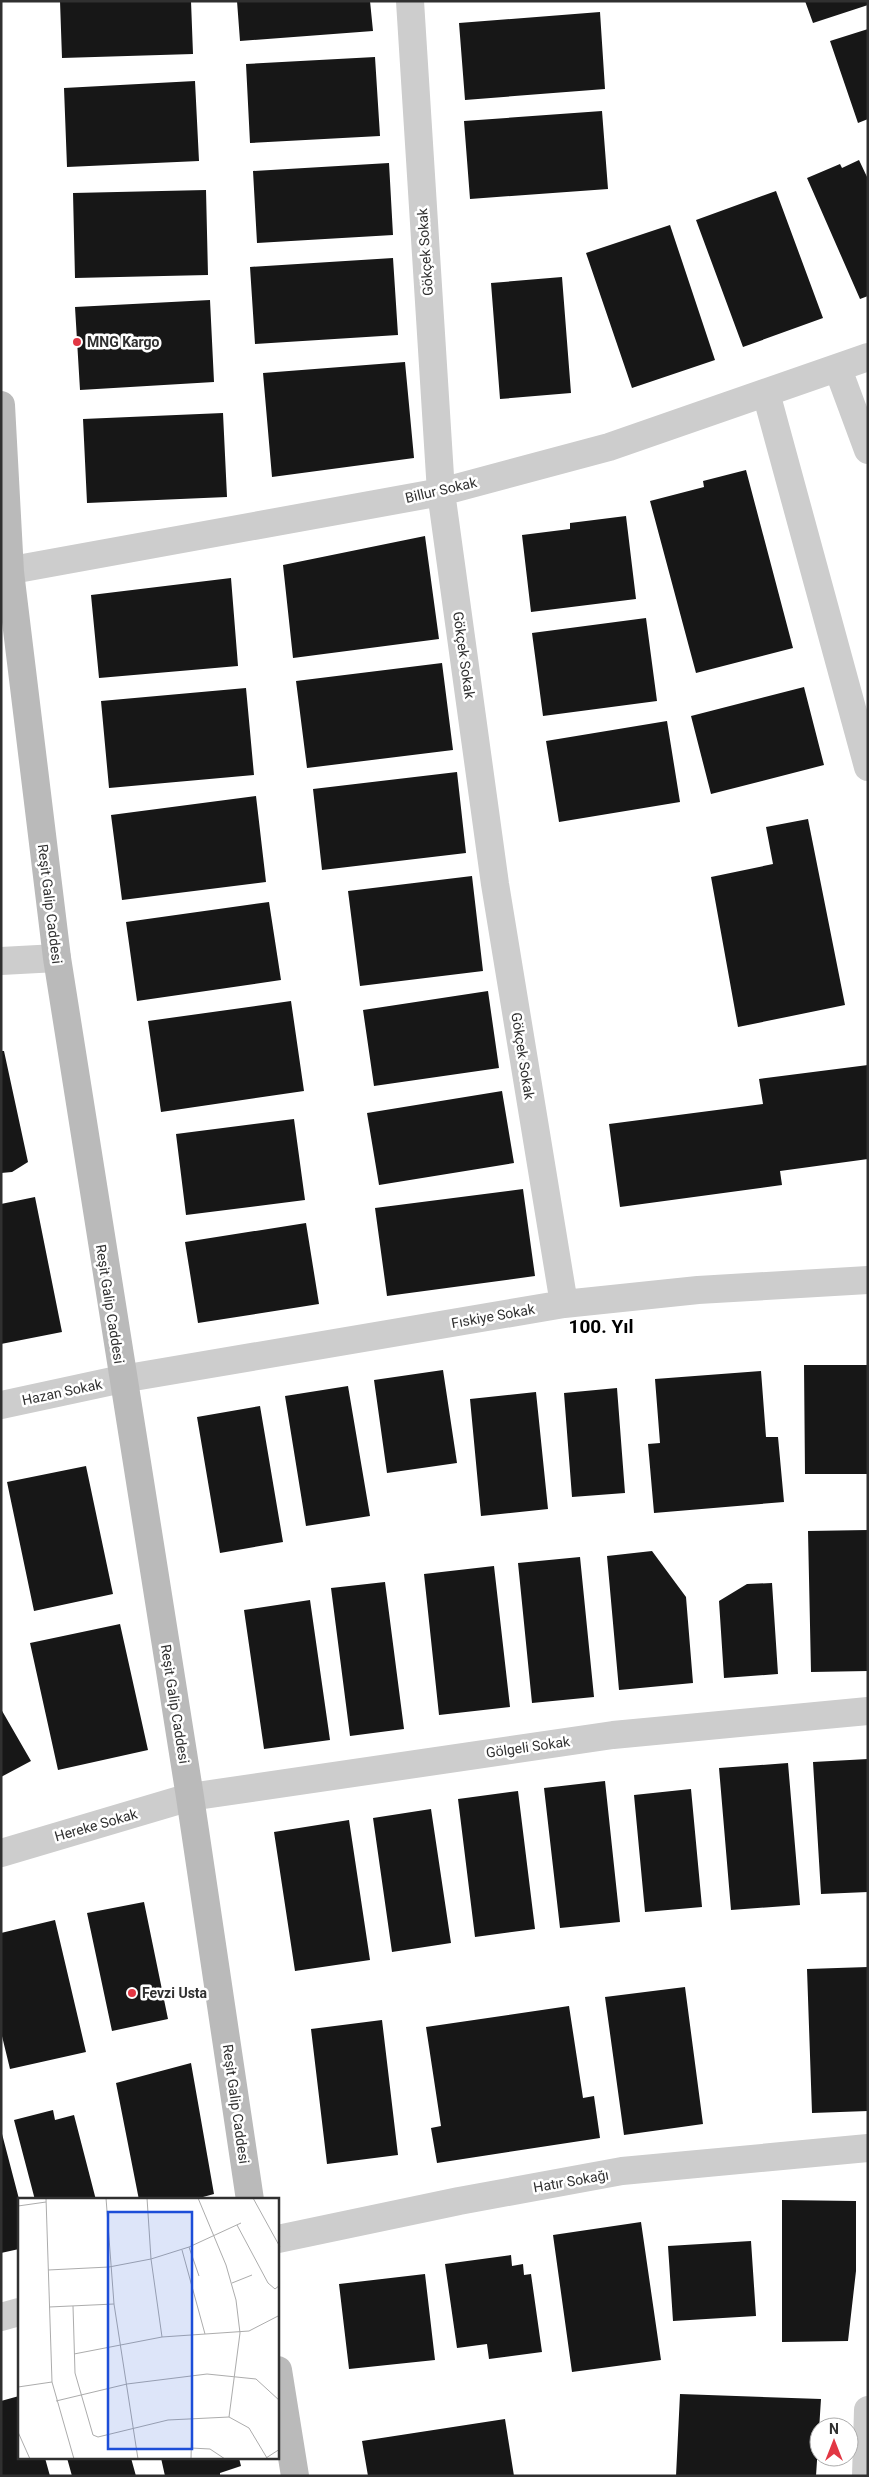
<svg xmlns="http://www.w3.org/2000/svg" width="869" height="2477" font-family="Roboto,sans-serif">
  <rect width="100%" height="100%" fill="#fff"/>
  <!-- building -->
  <path fill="#171717" d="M60,1H191L193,54L62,58Z
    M237,1H370L373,31L240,41Z
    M805,1H868V5L813,23Z
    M600,12L605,89L465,100L459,23Z
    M868,29V119L858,123L830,41Z
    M375,57L380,136L250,143L246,64Z
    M195,81L199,161L67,167L64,88Z
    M602,111L608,189L470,199L464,121Z
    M859,160L868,179V296L860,299L807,178L840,164L842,168Z
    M389,163L393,235L257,243L253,171Z
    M206,190L208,275L75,278L73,193Z
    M776,191L823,318L743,347L696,220Z
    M670,225L715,360L632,388L586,253Z
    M393,258L398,335L255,344L250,267Z
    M562,277L571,393L500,399L491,283Z
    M210,300L214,382L80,390L75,307Z
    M405,362L414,458L272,477L263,373Z
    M223,413L227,497L87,503L83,419Z
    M746,470L793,648L696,673L650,501L704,487L703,481Z
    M626,516L636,599L531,612L522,535L570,529V523Z
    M425,536L439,639L293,658L283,565Z
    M231,578L238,666L99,678L91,595Z
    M646,618L657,701L543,716L532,633Z
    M442,663L453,750L307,768L296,681Z
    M804,687L824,765L711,794L691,716Z
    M246,688L254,775L109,788L101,701Z
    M667,721L680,802L559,822L546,741Z
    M457,772L466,853L322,870L313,789Z
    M256,796L266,882L122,900L111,815Z
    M808,819L845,1005L738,1027L711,877L773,864L766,827Z
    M472,876L483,971L360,986L348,891Z
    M269,902L281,980L137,1001L126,922Z
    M488,991L499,1068L374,1086L363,1010Z
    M291,1001L304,1091L161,1112L148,1021Z
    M1,1051H4L28,1162L12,1172L1,1173Z
    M868,1065V1159L780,1171L782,1185L620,1207L609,1124L763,1104L759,1079Z
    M502,1091L514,1163L379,1185L367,1113Z
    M294,1119L305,1200L186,1215L176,1134Z
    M523,1189L535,1276L387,1296L375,1208Z
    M35,1197L62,1332L1,1344V1204Z
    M306,1223L319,1304L198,1323L185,1242Z
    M804,1365H868V1474H805Z
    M443,1370L457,1463L387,1473L374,1380Z
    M761,1371L766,1437H778L784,1502L654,1513L648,1444L660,1443L655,1379Z
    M348,1386L370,1516L306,1526L285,1396Z
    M617,1388L625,1493L572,1497L564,1393Z
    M536,1392L548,1509L481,1516L470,1399Z
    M260,1406L283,1542L220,1553L197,1417Z
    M86,1466L113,1594L34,1611L7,1482Z
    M868,1530V1671L811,1672L808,1531Z
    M652,1551L686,1597L693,1683L619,1690L607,1556Z
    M580,1557L594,1697L532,1703L518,1563Z
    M494,1566L510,1707L439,1715L424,1574Z
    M385,1582L404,1729L350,1736L331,1588Z
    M772,1583L778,1674L724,1678L719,1601L747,1584Z
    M310,1600L330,1740L264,1749L244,1610Z
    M120,1624L148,1750L58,1770L30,1643Z
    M1,1709L31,1761L1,1777Z
    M868,1759V1892L821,1894L813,1762Z
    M788,1763L800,1905L731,1910L719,1768Z
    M605,1781L620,1922L560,1928L544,1788Z
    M691,1789L702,1907L645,1912L634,1795Z
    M518,1791L535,1929L475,1937L458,1799Z
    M431,1809L451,1943L392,1952L373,1818Z
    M349,1820L370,1960L295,1971L274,1832Z
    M144,1902L168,2019L112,2031L87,1913Z
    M55,1920L86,2052L10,2069L1,2032V1933Z
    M868,1967V2111L812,2113L807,1969Z
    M685,1987L703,2124L624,2135L605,1997Z
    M569,2006L583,2098L594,2096L600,2138L437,2163L431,2128L441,2126L426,2027Z
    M382,2020L398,2155L327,2164L311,2029Z
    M191,2063L214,2194L192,2200H139L116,2083Z
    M53,2110L55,2120L74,2115L96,2200H35L14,2120Z
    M1,2130L19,2199V2249L1,2253Z
    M782,2200L856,2201V2271L848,2341L782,2342Z
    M641,2222L661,2360L572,2372L553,2235Z
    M751,2241L756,2316L673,2321L668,2246Z
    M511,2255L512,2266L523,2264L524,2275L531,2274L542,2352L489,2359L487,2344L457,2348L445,2264Z
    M425,2274L435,2360L349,2369L339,2284Z
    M680,2394L821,2399L816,2476H676Z
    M19,2396V2458H45L50,2476H1V2401Z
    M505,2419L514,2476H368L362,2441Z
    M67,2458H131L136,2476H72Z
    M161,2458H239L241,2466L220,2473V2476H165Z"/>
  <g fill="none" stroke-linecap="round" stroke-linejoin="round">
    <!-- street -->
    <path stroke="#cdcdcd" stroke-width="28" d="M410,1L441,492L495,884L564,1304
      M838,369L868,450
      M766,393L868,767
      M1,572L441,492L609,447L868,357
      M1,961L57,958
      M1,1405L122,1379L564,1304L698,1290L868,1280
      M1,1853L190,1797L613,1735L868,1711
      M278,2239L459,2201L622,2171L868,2148
      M1,2317L19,2312
      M866,2476L868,2410"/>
    <!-- secondary -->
    <path stroke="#bababa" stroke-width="28" d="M1,405L10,572L57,958L190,1797L250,2200
      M278,2370L295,2476"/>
  </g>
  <!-- markers -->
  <g fill="#e23744" stroke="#fff" stroke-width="2">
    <circle cx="77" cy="342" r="5"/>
    <circle cx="132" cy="1993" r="5"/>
  </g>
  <g text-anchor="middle" stroke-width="5" stroke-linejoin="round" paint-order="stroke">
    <!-- street labels -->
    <g font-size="14" fill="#303030" stroke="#fff">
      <text transform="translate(425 252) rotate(-94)" y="5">Gökçek Sokak</text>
      <text transform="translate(441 490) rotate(-13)" y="5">Billur Sokak</text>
      <text transform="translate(464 655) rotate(82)" y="5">Gökçek Sokak</text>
      <text transform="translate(50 904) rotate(83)" y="5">Reşit Galip Caddesi</text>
      <text transform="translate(523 1056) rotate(81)" y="5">Gökçek Sokak</text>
      <text transform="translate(110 1304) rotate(81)" y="5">Reşit Galip Caddesi</text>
      <text transform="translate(493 1316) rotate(-10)" y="5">Fıskiye Sokak</text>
      <text transform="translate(62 1392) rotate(-12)" y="5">Hazan Sokak</text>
      <text transform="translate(175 1704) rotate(81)" y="5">Reşit Galip Caddesi</text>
      <text transform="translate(528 1747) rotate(-8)" y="5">Gölgeli Sokak</text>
      <text transform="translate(96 1825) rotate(-16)" y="5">Hereke Sokak</text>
      <text transform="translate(236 2104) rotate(82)" y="5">Reşit Galip Caddesi</text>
      <text transform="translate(571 2181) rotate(-10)" y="5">Hatır Sokağı</text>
    </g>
    <!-- poi labels -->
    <g font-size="14" font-weight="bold" fill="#303030" stroke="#fff" text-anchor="start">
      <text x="87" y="347">MNG Kargo</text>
      <text x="142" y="1998">Fevzi Usta</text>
    </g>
    <!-- district labels -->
    <g font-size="19" font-weight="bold" fill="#000" stroke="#fff">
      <text x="601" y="1333">100. Yıl</text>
    </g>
  </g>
  <!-- overview -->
  <g transform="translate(18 2198)">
    <rect width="261" height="261" fill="#fff"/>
    <path fill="none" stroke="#acacac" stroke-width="1" d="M28,0L34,184L56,261M88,0L96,106L120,261M129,0L133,61L144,139M180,0L208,67L218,102L222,135L211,219M235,0L262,49M0,8L28,4M219,27L250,85L257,91L262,87M171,49L181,78M164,52L187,136M30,72L91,69L133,61L171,49L223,25M214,85L234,77M55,108L57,175L75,237L80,239L150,222L211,219L231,230L249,260M31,109L96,106M56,156L144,139L231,133L262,117M0,189L34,184M38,203L109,186L189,176L238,181L262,203M0,234L12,261M173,250L192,251L207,261M248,260L262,251M173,261L174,219"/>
    <path fill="#1d4ed8" fill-opacity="0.15" stroke="#1d4ed8" stroke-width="2.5" d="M90,14H174V251H90Z"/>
    <rect width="261" height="261" fill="none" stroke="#303030" stroke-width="2.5"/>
  </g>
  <!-- border -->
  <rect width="869" height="2477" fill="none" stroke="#303030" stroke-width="5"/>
  <!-- north arrow -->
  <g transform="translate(834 2442)"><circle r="24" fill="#ffffff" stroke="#acacac"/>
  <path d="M0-4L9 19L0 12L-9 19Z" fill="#e23744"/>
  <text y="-8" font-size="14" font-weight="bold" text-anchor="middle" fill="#303030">N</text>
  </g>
</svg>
